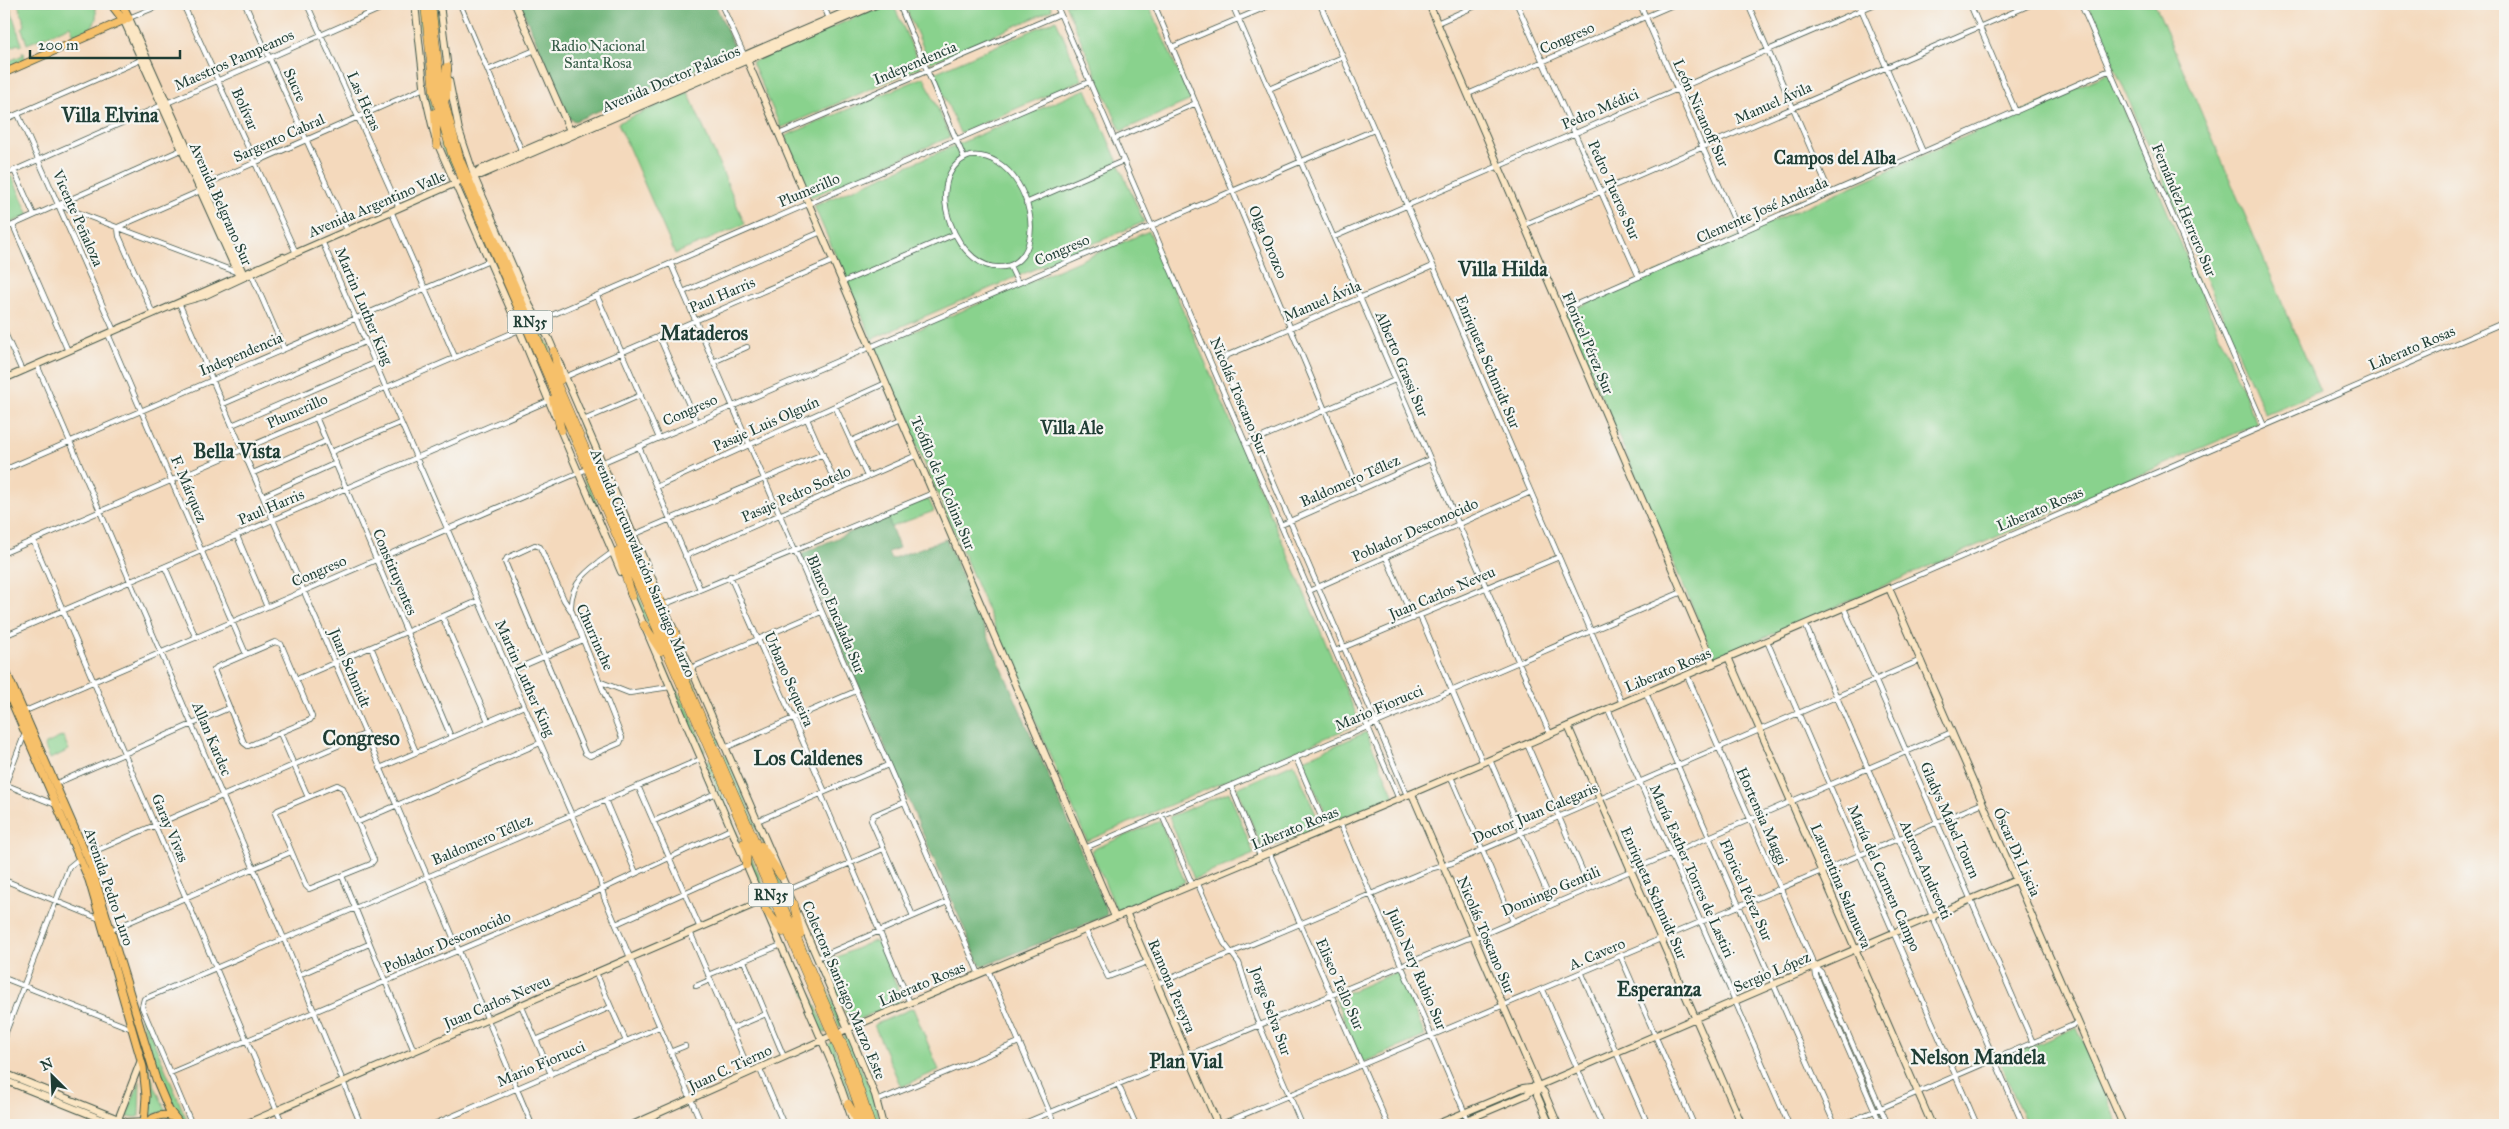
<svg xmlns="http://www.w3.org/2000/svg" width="2509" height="1129" font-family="'IM FELL Great Primer',serif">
  <rect width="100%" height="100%" fill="#f6f6f2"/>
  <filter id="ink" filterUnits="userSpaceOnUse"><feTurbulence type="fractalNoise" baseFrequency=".02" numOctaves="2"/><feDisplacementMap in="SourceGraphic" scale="10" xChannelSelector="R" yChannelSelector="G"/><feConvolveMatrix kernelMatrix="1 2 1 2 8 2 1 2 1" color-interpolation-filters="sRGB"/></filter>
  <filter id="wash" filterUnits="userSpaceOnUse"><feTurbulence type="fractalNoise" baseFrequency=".0096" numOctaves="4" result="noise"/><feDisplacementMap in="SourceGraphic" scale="20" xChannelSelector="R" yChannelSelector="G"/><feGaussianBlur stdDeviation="1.12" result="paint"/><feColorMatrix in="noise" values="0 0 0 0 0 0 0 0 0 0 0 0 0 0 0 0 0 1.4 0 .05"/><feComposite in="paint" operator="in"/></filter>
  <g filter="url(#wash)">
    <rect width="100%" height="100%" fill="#f4d9bc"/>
    <!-- green -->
    <path fill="#89d28d" stroke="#548860" d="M4,4H9L22,45L20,46L18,44L4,50Z
      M18,4H94C101,22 91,31 75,37L70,26L27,44L22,29L25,25Z
      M418,4H422L425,64L435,123L427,94Z
      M433,4H437L444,65V88Z
      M886,4H893L921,67L781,128L752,62Z
      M904,4H1050L1052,10L930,63Z
      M1065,4H1148L1191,100L1121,131Z
      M2087,4H2155L2320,391L2265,414Z
      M1056,20L1082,80L960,133L934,73Z
      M22,52H24L25,60L9,67L7,62L23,55Z
      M2109,73L2257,424L1715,659L1565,313Z
      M924,77L950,137L811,197L785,136Z
      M1086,89L1144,222L872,339L814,206Z
      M688,92L745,224L675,254L618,123Z
      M439,122L455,170L454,172H452L441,146Z
      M12,176L29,215L4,226V180Z
      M475,186L531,314L549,346L555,370Z
      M465,191L523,326L531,350L463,192Z
      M1149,231L1360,723L1087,841L875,348Z
      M559,371L597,457L596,461C591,457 564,384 559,371Z
      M558,409L582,465L581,466H579L562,427Z
      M598,469L602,470L647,575L612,506Z
      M585,474L622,567L583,477Z
      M929,500L934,511L891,527L887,516L922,501Z
      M627,568L658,640C642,618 633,595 627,568Z
      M643,577C658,601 670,623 676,651Z
      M656,645L673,684L690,713L705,752L700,751Z
      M680,652L720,742L717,747L706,723Z
      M1366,732L1394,796L1329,823L1302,760Z
      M63,736L69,750L50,759L44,745Z
      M720,754L726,755L769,854L733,786Z
      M707,760H710L745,855L707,765Z
      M1294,763L1321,826L1263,850L1237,788Z
      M1229,792L1254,854L1194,879L1169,817Z
      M1160,821L1185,882L1117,911L1091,850Z
      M749,854H750L780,924C764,902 755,880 749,854Z
      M764,855L779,878L795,925Z
      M776,925L811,994L827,1033L821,1032Z
      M800,926L842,1023L840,1028L824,995Z
      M873,941L878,943L901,996L899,1002L855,1021L848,1018L826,967L828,961Z
      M1398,971L1425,1036L1362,1063L1335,998Z
      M913,1008L939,1070L901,1087L874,1025Z
      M142,1014L189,1125H185L172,1108L158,1076L140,1015Z
      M133,1022L153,1082L166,1111L148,1117L146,1064Z
      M2077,1027L2119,1125H2027L1999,1061Z
      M843,1036L848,1037L872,1094L881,1125H874L862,1084Z
      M832,1041L859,1118L827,1046Z
      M140,1081L139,1117H127L126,1116Z"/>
    <!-- forest -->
    <path fill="#6eb478" stroke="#467856" d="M520,4H715L735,49L734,53L575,121L570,119Z
      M887,516L899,548L888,552L891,559L946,539L1107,911L1106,916L984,966L980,965L802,556L803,553Z"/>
  </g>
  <g filter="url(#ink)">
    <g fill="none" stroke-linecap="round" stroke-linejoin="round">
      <!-- street casing -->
      <g stroke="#3f5448" stroke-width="6">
        <path id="street" d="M183,4L296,253
          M245,4L347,230
          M307,4L399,208
          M369,4L372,12
          M460,4L522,152
          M721,4L745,57
          M823,4L830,21
          M899,4L964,158
          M1056,4L1399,799
          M1154,4L1359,491
          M1232,4L1550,734
          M1320,4L1622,703
          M1517,4L1639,277
          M1640,4L1740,233
          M1748,4L1830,193
          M1859,4L1923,152
          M1970,4L2016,112
          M2081,4L2264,426
          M129,18L163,4
          M1437,23L1480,4
          M1172,47L1273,4
          M488,70L535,50
          M1269,89L1343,57
          M1468,94L1675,4
          M18,114L114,331
          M4,120L143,59
          M779,134L1060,14
          M1114,139L1196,103
          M970,156C1010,151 1038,206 1029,241C1027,252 1019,263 1008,266C958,280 917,175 970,156Z
          M14,170L34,215
          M4,175L391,4
          M1026,203L1123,161
          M58,205L236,272
          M391,211L455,357
          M13,225L68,351
          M1524,225L2032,4
          M118,227L200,191L204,185L424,88
          M118,227L119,236L153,314
          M4,229L183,149
          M1334,237L1875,4
          M322,241L600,880L604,897L702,1125
          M671,264L979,974
          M1010,266L1018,283
          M251,273L284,349
          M843,282L955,234
          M683,292L821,232
          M597,296L659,438
          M179,303L432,887L532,1125
          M1561,311L2110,70
          M538,321L1089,82
          M4,331L22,371
          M108,334L246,654
          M659,336L696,421
          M713,362L747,347
          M37,365L285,941L361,1125
          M565,377L833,261
          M223,404L365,342
          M835,406L867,476
          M316,417L451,737
          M807,419L838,489
          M584,420L641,395
          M232,425L375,363
          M851,441L901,419
          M1246,444L1395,380
          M639,447L700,589
          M331,452L400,423
          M4,470L489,261
          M253,473L326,441
          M656,487L886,383
          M263,496L336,463
          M1281,525L1430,459
          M633,535L823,454
          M237,536L267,607
          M33,540L283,1125
          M535,545L540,547L564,600L572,612L622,738L620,743L590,756L585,753L505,562L507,558Z
          M4,553L519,330
          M685,556L917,455
          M1386,557L1413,619
          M165,567L196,638
          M730,576L825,792
          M1889,588L2505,322
          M1309,591L1531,492
          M663,605L933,493
          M1844,608L2033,1043
          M571,610C569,581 592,567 613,552
          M442,616L488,721
          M1420,616L1483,763
          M1805,624L2023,1125
          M4,636L548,401
          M1767,641L1977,1125
          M275,642L281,644L312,717L310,720L248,746L244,743L214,670L217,667Z
          M371,647L416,752
          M1335,651L1559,557
          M691,668L821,612
          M509,672L583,640
          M1687,675L1815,967L1816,976L1881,1125
          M297,679L478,601
          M601,682L629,693L670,687
          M1646,693L1835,1125
          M1608,709L1789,1125
          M23,712L1374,130
          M280,733L308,797
          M1527,744L1590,888
          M725,748L856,691
          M1296,758L1326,828
          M1490,760L1552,904
          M380,768L524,706
          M1451,777L1513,921
          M4,784L66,809
          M55,784L229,708
          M337,785L343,788L374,860L371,864L309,889L306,886L275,813L278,810Z
          M638,786L700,928
          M1231,786L1260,856
          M4,788L25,733
          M821,794L910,1003
          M1407,795L1222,362L1226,356L1433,266
          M605,800L636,873
          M904,802L874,815L871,820L913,916
          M1162,815L1192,884
          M654,821L716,793
          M757,821L888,765
          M358,822L540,743
          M1340,823L1470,1125
          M1085,848L1682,592
          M1269,852L1388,1125
          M86,855L365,734
          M342,876L414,1051
          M4,880L100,919
          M1197,882L1224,943L1239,963L1256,1017L1302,1125
          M788,890L883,849
          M616,924L746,865
          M109,928L111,930L291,852
          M1085,929L1108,977L1147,962
          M690,932L750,1072
          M1621,957L1694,1125
          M817,958L947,902
          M744,961L784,1057
          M1815,967L1821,972L1888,1125
          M988,970L1055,1125
          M596,973L626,1041
          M1582,974L1648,1125
          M299,975L369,944
          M708,975L781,945
          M4,978L132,1029
          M1157,984L1433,868L1452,863L1921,660
          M696,986L710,980
          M1543,990L1602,1125
          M521,1005L551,1074
          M731,1029L766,1014
          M4,1037L69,867L80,858
          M536,1040L611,1007
          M670,1052L685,1046
          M759,1067L784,1125
          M170,1073L594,893L731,829
          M1118,1084L1136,1125
          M877,1101L1019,1042
          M192,1125L142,1007L144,999L701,759
          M432,1125L659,1027
          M1020,1125L1466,939L1482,935L1952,732
          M1219,1125L1983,803
          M1842,1125L2078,1023"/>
      </g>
      <!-- secondary casing -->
      <g stroke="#3f5448" stroke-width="8">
        <path id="secondary" d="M415,4L425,94L435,138L516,322L555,416
          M440,4L448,70
          M515,4L571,133
          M1429,4L1713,664
          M129,18L244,275
          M124,21L239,277
          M747,60L1115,917
          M449,80L459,130L476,181L530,306L549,339L658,592
          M474,175L479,170L863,4
          M179,303L204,296L296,253L474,175H481L878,4
          M4,379L283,257
          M559,427L621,572
          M630,593L837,1076L854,1125
          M662,602L848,1029L875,1095L883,1125
          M1728,657L1932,1125
          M1568,726L1742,1125
          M1412,794L1538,1086L1544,1092L1558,1125
          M1126,912L1218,1125
          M4,1073L126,1122L148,1121
          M4,1080L116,1125
          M1538,1086L1537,1095L1550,1125
          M117,1122L141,1060
          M243,1125L762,901
          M632,1125L838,1033L1415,792L1889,588L2123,1125
          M1435,1125L1523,1088L1538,1086
          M1455,1125L1526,1095L1538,1086L2016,880"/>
      </g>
      <!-- primary casing -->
      <g stroke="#3f5448" stroke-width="9">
        <path id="primary" d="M111,4L124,21
          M4,73L129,18L122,4
          M4,667L91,866L156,1079L169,1110L177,1120
          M4,684L89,880L143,1067L146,1096L144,1125
          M146,1125C156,1112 172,1112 181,1125"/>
      </g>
      <!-- highway casing -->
      <g stroke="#3f5448" stroke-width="9">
        <path id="highway" d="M425,4L434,92L452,154L841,1055L865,1125
          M431,4L441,91L460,160L850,1061L871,1125
          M446,97L447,67
          M435,113L437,145
          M554,351L560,380
          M553,399L561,430
          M618,551L632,596
          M643,573L663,605
          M644,625L661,651
          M675,631L680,658
          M744,843L747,851L746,865
          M761,846L781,876
          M794,904L800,935
          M766,910L783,932
          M848,1104L860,1125"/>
      </g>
      <!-- street -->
      <use href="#street" stroke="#fff" stroke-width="4.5"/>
      <!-- secondary -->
      <use href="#secondary" stroke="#fbe6c4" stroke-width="6"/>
      <!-- primary -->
      <use href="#primary" stroke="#f6c06b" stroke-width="7"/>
      <!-- highway -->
      <use href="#highway" stroke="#f6c06b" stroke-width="8"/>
    </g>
  </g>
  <g text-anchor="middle" stroke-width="4.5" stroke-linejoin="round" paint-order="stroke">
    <!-- shield labels -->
    <g fill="#f6f6f2" stroke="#60746d" stroke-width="1">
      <rect x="507.5" y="310.5" width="45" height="23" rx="4"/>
      <rect x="748.5" y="883.5" width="45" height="23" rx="4"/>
    </g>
    <g font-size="14" font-weight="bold" fill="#1f3d34">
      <text x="530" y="327">RN35</text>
      <text x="771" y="900">RN35</text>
    </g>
    <!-- street labels -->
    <g font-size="15" fill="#1f3d34" stroke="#f6f6f2">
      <text transform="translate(1567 38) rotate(-24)" y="5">Congreso</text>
      <text transform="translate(234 60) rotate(-24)" y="5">Maestros Pampeanos</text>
      <text transform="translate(915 63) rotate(-23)" y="5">Independencia</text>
      <text transform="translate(671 79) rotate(-23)" y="5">Avenida Doctor Palacios</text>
      <text transform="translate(295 85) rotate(66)" y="5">Sucre</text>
      <text transform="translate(364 101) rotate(66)" y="5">Las Heras</text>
      <text transform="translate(1773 103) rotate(-24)" y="5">Manuel Ávila</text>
      <text transform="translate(245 109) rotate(66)" y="5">Bolívar</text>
      <text transform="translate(1600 109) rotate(-23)" y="5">Pedro Médici</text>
      <text transform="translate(1701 113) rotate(66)" y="5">León Nicanoff Sur</text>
      <text transform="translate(279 138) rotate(-24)" y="5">Sargento Cabral</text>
      <text transform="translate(809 190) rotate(-23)" y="5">Plumerillo</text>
      <text transform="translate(1614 190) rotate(66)" y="5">Pedro Tueros Sur</text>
      <text transform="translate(221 204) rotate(66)" y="5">Avenida Belgrano Sur</text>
      <text transform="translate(377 204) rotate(-23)" y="5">Avenida Argentino Valle</text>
      <text transform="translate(1762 210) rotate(-24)" y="5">Clemente José Andrada</text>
      <text transform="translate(2184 210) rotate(67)" y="5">Fernández Herrero Sur</text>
      <text transform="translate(78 218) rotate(66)" y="5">Vicente Peñaloza</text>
      <text transform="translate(1268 242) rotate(67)" y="5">Olga Orozco</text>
      <text transform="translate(1062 250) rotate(-23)" y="5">Congreso</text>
      <text transform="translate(722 295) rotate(-23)" y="5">Paul Harris</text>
      <text transform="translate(1322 301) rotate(-23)" y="5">Manuel Ávila</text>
      <text transform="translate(364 306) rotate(67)" y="5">Martin Luther King</text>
      <text transform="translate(1588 343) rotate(67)" y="5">Floricel Pérez Sur</text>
      <text transform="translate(2412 348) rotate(-23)" y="5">Liberato Rosas</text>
      <text transform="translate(241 354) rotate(-23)" y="5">Independencia</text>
      <text transform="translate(1488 362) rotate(67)" y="5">Enriqueta Schmidt Sur</text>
      <text transform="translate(1402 364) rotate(67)" y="5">Alberto Grassi Sur</text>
      <text transform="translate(1239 396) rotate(67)" y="5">Nicolás Toscano Sur</text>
      <text transform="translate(690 410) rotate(-24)" y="5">Congreso</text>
      <text transform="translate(297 411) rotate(-24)" y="5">Plumerillo</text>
      <text transform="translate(766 424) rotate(-24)" y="5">Pasaje Luis Olguín</text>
      <text transform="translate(1350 481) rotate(-24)" y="5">Baldomero Téllez</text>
      <text transform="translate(943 483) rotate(67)" y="5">Teófilo de la Colina Sur</text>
      <text transform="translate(189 489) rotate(67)" y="5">F. Márquez</text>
      <text transform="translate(796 494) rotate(-24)" y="5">Pasaje Pedro Sotelo</text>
      <text transform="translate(271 507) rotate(-23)" y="5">Paul Harris</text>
      <text transform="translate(2040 509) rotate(-23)" y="5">Liberato Rosas</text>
      <text transform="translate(1415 530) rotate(-24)" y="5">Poblador Desconocido</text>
      <text transform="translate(643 563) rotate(67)" y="5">Avenida Circunvalación Santiago Marzo</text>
      <text transform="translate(319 571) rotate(-23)" y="5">Congreso</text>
      <text transform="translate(395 572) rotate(67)" y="5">Constituyentes</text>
      <text transform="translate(1442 593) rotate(-23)" y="5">Juan Carlos Neveu</text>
      <text transform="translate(836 614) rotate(67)" y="5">Blanco Encalada Sur</text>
      <text transform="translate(595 637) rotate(66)" y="5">Churrinche</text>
      <text transform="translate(350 668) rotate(67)" y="5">Juan Schmidt</text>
      <text transform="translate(1668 670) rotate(-23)" y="5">Liberato Rosas</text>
      <text transform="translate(525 678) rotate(66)" y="5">Martin Luther King</text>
      <text transform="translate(789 679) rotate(66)" y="5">Urbano Sequeira</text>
      <text transform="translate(1379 708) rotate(-23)" y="5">Mario Fiorucci</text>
      <text transform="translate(212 739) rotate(67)" y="5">Allan Kardec</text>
      <text transform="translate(1535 813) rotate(-23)" y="5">Doctor Juan Calegaris</text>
      <text transform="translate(1762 816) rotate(66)" y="5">Hortensia Maggi</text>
      <text transform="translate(1950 820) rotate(66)" y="5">Gladys Mabel Tourn</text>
      <text transform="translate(170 828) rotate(67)" y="5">Garay Vivas</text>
      <text transform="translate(1295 828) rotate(-22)" y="5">Liberato Rosas</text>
      <text transform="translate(482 840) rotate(-23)" y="5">Baldomero Téllez</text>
      <text transform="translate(2017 852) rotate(66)" y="5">Óscar Di Liscia</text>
      <text transform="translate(1926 870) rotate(66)" y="5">Aurora Andreotti</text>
      <text transform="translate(1692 871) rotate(66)" y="5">María Esther Torres de Lastiri</text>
      <text transform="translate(1884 878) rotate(66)" y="5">María del Carmen Campo</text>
      <text transform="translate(1841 886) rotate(67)" y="5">Laurentina Salanueva</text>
      <text transform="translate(109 887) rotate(71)" y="5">Avenida Pedro Luro</text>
      <text transform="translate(1746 890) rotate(66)" y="5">Floricel Pérez Sur</text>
      <text transform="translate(1551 891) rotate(-23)" y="5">Domingo Gentili</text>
      <text transform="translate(1654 893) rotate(66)" y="5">Enriqueta Schmidt Sur</text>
      <text transform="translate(1486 935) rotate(67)" y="5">Nicolás Toscano Sur</text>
      <text transform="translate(447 942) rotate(-23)" y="5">Poblador Desconocido</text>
      <text transform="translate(1597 954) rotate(-23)" y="5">A. Cavero</text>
      <text transform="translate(1417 969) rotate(67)" y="5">Julio Nery Rubio Sur</text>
      <text transform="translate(1772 972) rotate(-23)" y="5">Sergio López</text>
      <text transform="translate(922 984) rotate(-23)" y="5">Liberato Rosas</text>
      <text transform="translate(1340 984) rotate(66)" y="5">Eliseo Tello Sur</text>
      <text transform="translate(1172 986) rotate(67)" y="5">Ramona Pereyra</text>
      <text transform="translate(844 990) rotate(67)" y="5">Colectora Santiago Marzo Este</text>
      <text transform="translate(497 1002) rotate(-23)" y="5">Juan Carlos Neveu</text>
      <text transform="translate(1271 1011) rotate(70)" y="5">Jorge Selva Sur</text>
      <text transform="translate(541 1064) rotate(-23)" y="5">Mario Fiorucci</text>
      <text transform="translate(730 1068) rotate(-25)" y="5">Juan C. Tierno</text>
    </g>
    <!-- park labels -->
    <g font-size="15" fill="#345b46" stroke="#f6f6f2">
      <text x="598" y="51">Radio Nacional<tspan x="598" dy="17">Santa Rosa</tspan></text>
    </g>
    <!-- quarter labels -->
    <g font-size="18" font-weight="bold" fill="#1f3d34" stroke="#f6f6f2">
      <text x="1835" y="164">Campos del Alba</text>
      <text x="1072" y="434">Villa Ale</text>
    </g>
    <!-- district labels -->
    <g font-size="20" font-weight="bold" fill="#1f3d34" stroke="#f6f6f2">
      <text x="110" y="122">Villa Elvina</text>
      <text x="1503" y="276">Villa Hilda</text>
      <text x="704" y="340">Mataderos</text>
      <text x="237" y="458">Bella Vista</text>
      <text x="361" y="745">Congreso</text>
      <text x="808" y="765">Los Caldenes</text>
      <text x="1659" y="996">Esperanza</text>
      <text x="1978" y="1064">Nelson Mandela</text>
      <text x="1186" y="1068">Plan Vial</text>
    </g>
  </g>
  <!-- margin -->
  <rect width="2509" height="1129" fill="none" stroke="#f6f6f2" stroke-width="20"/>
  <!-- north arrow -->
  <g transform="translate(52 1076) rotate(336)" stroke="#f6f6f2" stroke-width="4" paint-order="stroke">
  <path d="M0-4L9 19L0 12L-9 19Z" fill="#1f3d34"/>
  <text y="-8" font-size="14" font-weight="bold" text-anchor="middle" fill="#1f3d34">N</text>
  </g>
  <!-- scale -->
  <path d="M30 50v8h150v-8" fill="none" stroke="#1f3d34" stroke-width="2.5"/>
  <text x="38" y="50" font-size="15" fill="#1f3d34" stroke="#f6f6f2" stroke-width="4" paint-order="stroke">200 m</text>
</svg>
